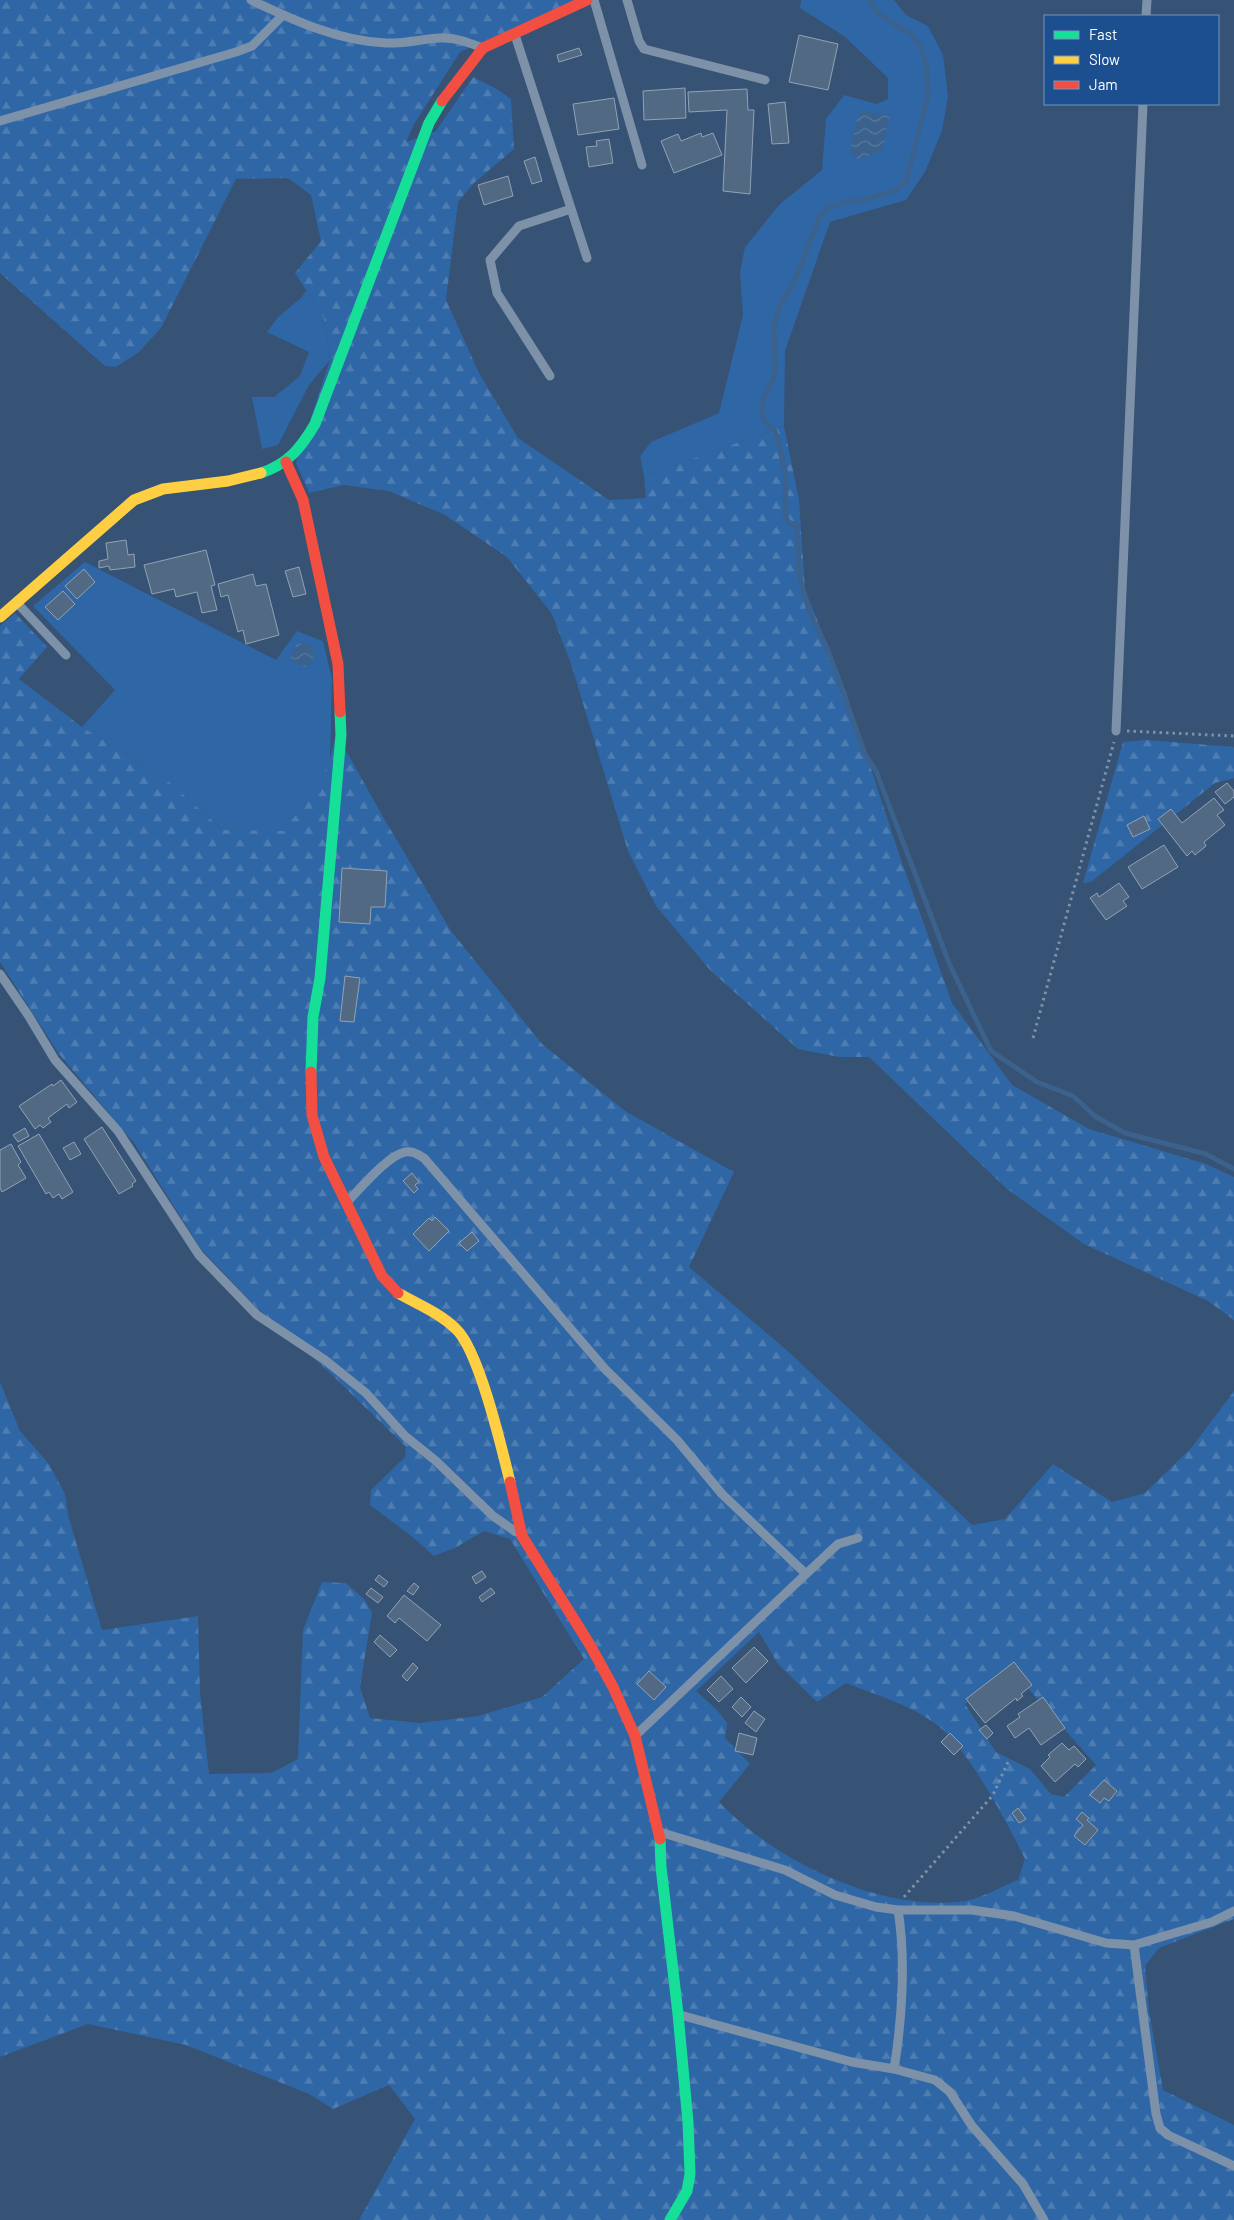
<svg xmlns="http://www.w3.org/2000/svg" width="1234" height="2220" font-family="Barlow,sans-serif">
  <defs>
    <pattern id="forest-firs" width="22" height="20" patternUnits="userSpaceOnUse" patternTransform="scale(1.25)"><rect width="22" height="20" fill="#2f66a5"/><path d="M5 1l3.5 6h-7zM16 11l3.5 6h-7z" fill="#4e7db2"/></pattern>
    <pattern id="water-waves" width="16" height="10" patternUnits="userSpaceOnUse" patternTransform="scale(1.25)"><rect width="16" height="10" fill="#3b618d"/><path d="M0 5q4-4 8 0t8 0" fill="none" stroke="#58799e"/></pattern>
  </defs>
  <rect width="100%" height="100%" fill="#365274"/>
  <!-- green -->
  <path fill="#2f66a5" d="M801,0H894L906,15L928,26L943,55L948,96L942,131L925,172L906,200L830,222L785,351L784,426L644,476L640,456L651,442L719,413L743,315L740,272L745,247L780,204L822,170L826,119L844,95L877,104L888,99V78L844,36L800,8Z
    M306,290L324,318L330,360L309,385L278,445L262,449L252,397H274L300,376L309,352L267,332L278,317L302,297Z
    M85,562L276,660L297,631L323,641L332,679L330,764L304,805L283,832L223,830L167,780L82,727L115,690L33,606Z"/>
  <!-- forest -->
  <path fill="url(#forest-firs)" fill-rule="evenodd" d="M0,0H580L460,52L413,126L406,142L436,131L473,77L495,88L511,99L514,149L474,183L458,202L446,300L479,373L518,438L609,500L646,498L644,476L784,426L799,500L805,590L843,683L899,854L952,1003L1012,1085L1089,1129L1206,1164L1234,1177V1320L1208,1301L1084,1244L1007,1189L869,1057H839L798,1049L710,970L656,906L628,851L571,664L552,614L507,557L445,515L389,491L344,485L309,493L296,463L330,360L324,318L295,273L321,241L311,195L288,178L236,179L161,328L139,352L116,367L105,366L0,273Z
    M15,613L47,647L19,679L82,727L167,780L223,830L283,831L304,805L329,764L336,733L386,822L451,931L542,1044L625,1111L734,1172L689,1267L790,1353L972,1525L1005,1519L1053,1464L1112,1502L1145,1493L1192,1447L1234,1391V1919L1159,1948L1145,1966L1149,2011L1163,2090L1234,2125V2220H359L415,2119L389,2085L333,2109L309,2094L186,2045L88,2024L0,2057V1382L20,1431L49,1464L65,1494L68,1515L102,1630L198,1616L200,1693L209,1774L271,1773L298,1759L303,1630L322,1582L346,1583L365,1600L372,1613L360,1687L370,1718L420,1723L478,1716L542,1697L584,1659L510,1539L484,1531L455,1548L434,1556L410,1535L370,1505L371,1490L405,1457L406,1447L328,1371L257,1308L201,1249L134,1143L59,1054L0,962V626ZM759,1632L778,1664L817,1702L846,1683C876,1695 911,1705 937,1725C967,1747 1008,1824 1025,1859L1018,1880C1002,1886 983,1898 965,1901C882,1913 775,1861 719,1802L750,1764L725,1738L727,1723L717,1710L696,1691ZM1011,1669L1096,1765L1064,1797L1051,1794L1030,1769L996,1752L965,1704Z
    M1146,740L1234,747V778L1215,783L1091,882L1083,883L1123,742Z"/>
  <!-- water -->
  <path fill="url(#water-waves)" d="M863,111L890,115L882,151L858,159L850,152L857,119Z
    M306,643L313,647V659L309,665L304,667L291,661V654L297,644Z"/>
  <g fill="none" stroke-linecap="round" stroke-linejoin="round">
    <!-- stream -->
    <path stroke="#3b618d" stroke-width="5" d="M869,0L879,14L911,34L920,46L926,63L928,95L906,182L894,191L866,199L845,202L828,208L820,216L794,283L780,304L774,326L775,368L773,380L762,401V414L765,422L775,431L786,474L785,514L788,522L797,525L799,574L809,611L828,650L865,754L876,771L949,963L991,1051L1037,1082L1073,1096L1096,1117L1125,1133L1206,1154L1234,1169"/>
  </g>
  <!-- building -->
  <path fill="#526984" stroke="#92a2b6" d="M799,35L838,44L828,90L789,82Z
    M579,48L582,55L559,62L557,55Z
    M685,88L686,118L644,120L643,91Z
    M747,89L748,110H754L750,194L723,191L727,110L689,112L688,92Z
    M614,98L619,129L578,135L573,104Z
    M785,102L789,143L772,144L768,104Z
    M701,133L702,137L713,133L722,155L674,173L661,141L678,134L681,141Z
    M609,139L613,163L589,167L586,147L597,146L596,141Z
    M535,157L542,181L532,184L524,161Z
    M508,176L513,196L484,205L478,185Z
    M126,540L128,555L134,554L135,567L110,570L109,566L99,568V561L108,559L106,543Z
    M206,550L215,585L211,586L217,610L202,613L197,592L176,597L174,589L152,594L144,565Z
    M299,567L306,594L293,597L285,571Z
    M84,569L95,582L77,599L65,586Z
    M253,574L256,586L266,584L279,635L246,644L243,630L238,632L228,595L221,597L218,584Z
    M63,591L75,604L58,620L45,607Z
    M1227,783L1234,791V797L1225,804L1215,792Z
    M1214,798L1224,810L1217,815L1225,825L1204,842L1206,846L1195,855L1192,851L1187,856L1158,819L1171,809L1182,823Z
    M1144,816L1150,829L1133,837L1127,825Z
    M1164,845L1178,867L1142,889L1128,867Z
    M342,868L387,871L385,907H371L370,924L339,922Z
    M1119,883L1129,897L1123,901L1127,906L1106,920L1090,898L1097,893L1099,897Z
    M345,976L360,978L354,1022L340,1021Z
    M61,1080L77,1102L69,1108L67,1104L48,1118L51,1122L43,1128L40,1125L35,1129L19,1106L52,1084L53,1086Z
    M102,1127L136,1181L132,1184L133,1186L119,1194L84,1139Z
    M25,1128L29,1136L18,1142L13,1135Z
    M39,1134L73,1192L62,1199L59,1194L53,1198L49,1192L46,1194L18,1146Z
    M74,1142L81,1154L70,1160L63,1148Z
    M11,1144L21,1162L18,1165L26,1178L2,1192L0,1188V1150Z
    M412,1173L419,1182L415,1185L418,1189L414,1193L403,1181Z
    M435,1217L449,1231L429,1251L413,1234L429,1218L432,1221Z
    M472,1232L479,1241L467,1251L459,1243Z
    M482,1571L486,1577L476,1584L472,1577Z
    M379,1575L388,1582L384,1587L375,1580Z
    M414,1583L419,1587L413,1595L407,1591Z
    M371,1588L383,1597L378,1603L366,1594Z
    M491,1588L495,1593L482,1602L479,1597Z
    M404,1595L441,1625L427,1641L399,1618L395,1623L387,1616Z
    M380,1635L397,1650L390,1657L374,1642Z
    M754,1647L768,1661L746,1683L732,1668Z
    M1014,1662L1032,1685L1021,1694L1023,1696L1017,1701L1016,1698L985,1723L966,1699Z
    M413,1663L418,1668L407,1681L402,1676Z
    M649,1671L666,1687L654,1700L637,1684Z
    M721,1676L733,1689L719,1702L707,1690Z
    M741,1697L751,1707L742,1717L732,1707Z
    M1043,1697L1065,1728L1041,1745L1029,1728L1015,1738L1007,1726L1020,1717L1018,1714Z
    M754,1711L765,1719L756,1732L745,1723Z
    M986,1725L993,1733L987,1739L979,1730Z
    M739,1733L757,1738L753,1755L735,1751Z
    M950,1733L963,1746L954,1755L941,1742Z
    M1062,1743L1069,1750L1074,1746L1086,1759L1078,1767L1075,1764L1055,1782L1041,1766L1050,1757L1048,1755Z
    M1104,1780L1117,1791L1109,1801L1104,1798L1100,1803L1090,1795Z
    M1018,1808L1026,1819L1019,1823L1012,1813Z
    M1082,1812L1089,1818L1087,1820L1098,1830L1085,1845L1074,1836L1083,1825L1076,1819Z"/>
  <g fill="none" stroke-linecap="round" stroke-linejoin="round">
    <!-- path -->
    <path stroke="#7d92a8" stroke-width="3" stroke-dasharray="2.5 4" stroke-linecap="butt" d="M1127,731L1234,736
      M1033,1038L1114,742
      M904,1897L993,1795L1008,1762"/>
    <!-- lane -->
    <path stroke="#7d92a8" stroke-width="9" d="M251,0C293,20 338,41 386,43C404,44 422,39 440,38C454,37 467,42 480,47
      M594,0L642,165
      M627,0L639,41L644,49L765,80
      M1146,16L1147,0
      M515,35L587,258
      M0,121L236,52L252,46L283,15
      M550,376L497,293L490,260L519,226L571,209
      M19,605L66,655
      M1116,731L1143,104
      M0,974L28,1015L55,1060L118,1131L199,1255L257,1315L325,1360L366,1393L405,1436L436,1461L493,1516L516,1532
      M348,1201C361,1188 387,1156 405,1152C413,1151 417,1154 424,1158L605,1369L677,1440L722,1494L806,1574L637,1734
      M806,1574L838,1544L858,1538
      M663,1833L785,1870L835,1895L876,1907L898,1910H972L1014,1916L1106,1943L1134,1945L1212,1922L1234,1911
      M1134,1945L1156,2114L1160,2128L1168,2135L1234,2166
      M680,2015L852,2062L894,2069L935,2080L950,2092L972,2126L1023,2184L1044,2220
      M894,2069C902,2021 906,1958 898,1910"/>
    <!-- fast -->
    <path stroke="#16e098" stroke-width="11" d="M261,473C288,464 301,448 315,424L429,123L442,101
      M311,1072L313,1017L320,978L341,735L340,712
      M660,1839L661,1867L678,2014L688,2122L690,2174L687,2191L670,2220"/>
    <!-- slow -->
    <path stroke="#ffcf43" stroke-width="11" d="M0,617L134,500L163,489L228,481L261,473
      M398,1293C417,1304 440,1313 456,1329C479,1350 502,1449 510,1482"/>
    <!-- jam -->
    <path stroke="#f24e42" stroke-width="11" d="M442,101L483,48L587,0
      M286,462L303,500L338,664L340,712
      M311,1072L312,1115L324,1157L382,1276L398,1293
      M510,1482L522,1536L590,1645L613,1687L635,1736L660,1839"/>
  </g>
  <!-- legend -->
  <rect x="1044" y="15" width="175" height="90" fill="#1b4f8f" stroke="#7695bc"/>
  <rect x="1054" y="31" width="25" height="8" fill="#16e098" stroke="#7695bc"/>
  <text x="1089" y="40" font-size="15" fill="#ffffff">Fast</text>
  <rect x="1054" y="56" width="25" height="8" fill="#ffcf43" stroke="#7695bc"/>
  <text x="1089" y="65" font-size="15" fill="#ffffff">Slow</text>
  <rect x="1054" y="81" width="25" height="8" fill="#f24e42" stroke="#7695bc"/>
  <text x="1089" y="90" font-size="15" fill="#ffffff">Jam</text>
</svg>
